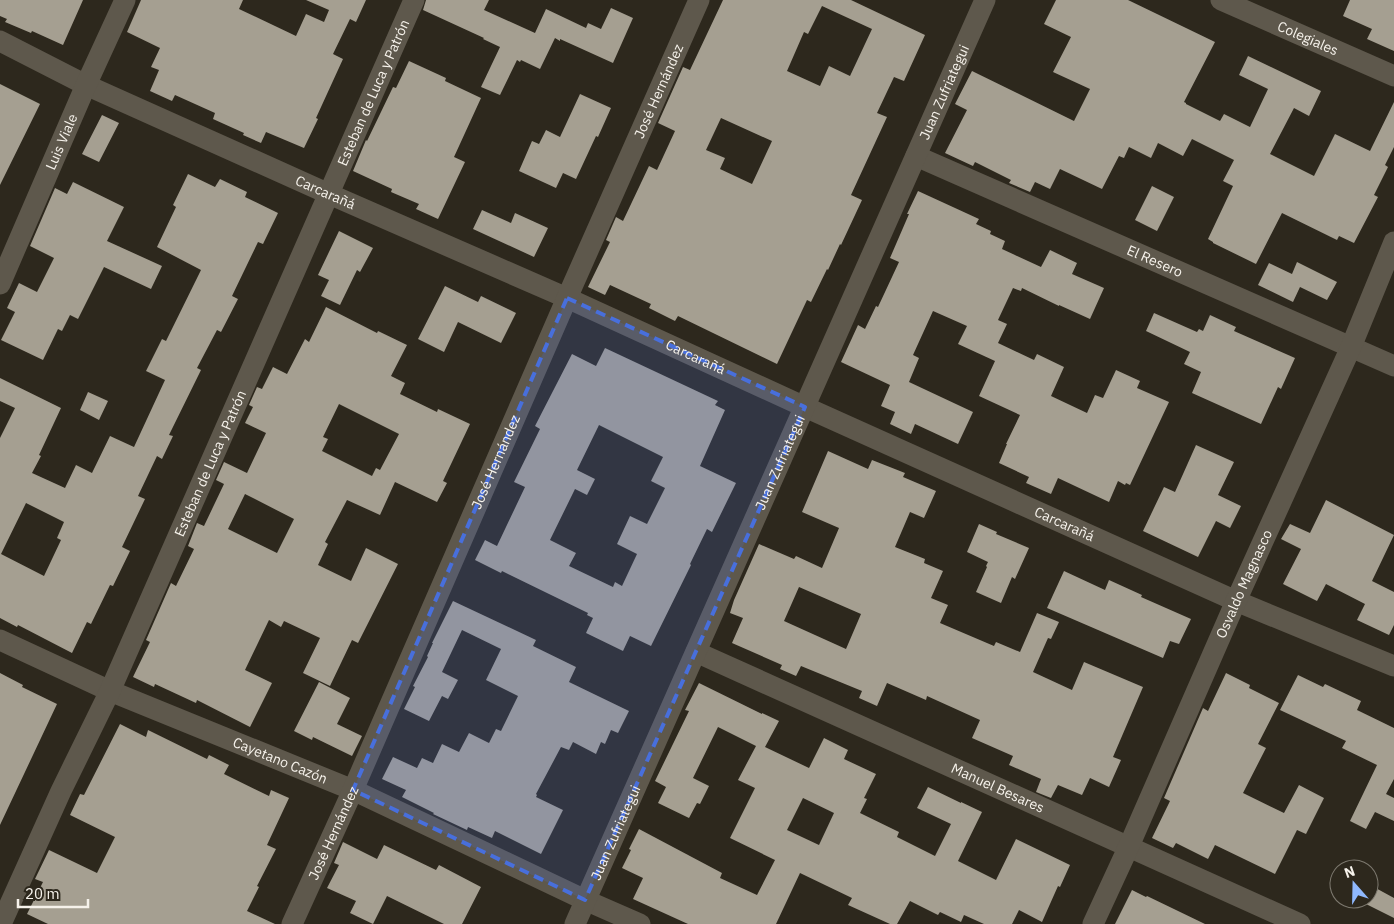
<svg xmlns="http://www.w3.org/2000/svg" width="1394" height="924" font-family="'IBM Plex Sans',sans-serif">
  <rect width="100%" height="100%" fill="#2d281d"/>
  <!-- building -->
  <path fill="#a59f91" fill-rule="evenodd" d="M0,0H83L63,45L32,31L31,33L5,22L7,19L0,16Z
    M141,0H243L239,9L296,36L306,14L324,22L329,10L306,0H366L356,22L350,19L333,54L343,59L316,118L318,119L304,148L266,132L261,143L243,135L244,133L213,119L215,113L175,95L172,101L150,91L159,70L151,67L160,48L127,32Z
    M426,0H489L484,10L535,33L546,9L586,28L588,23L601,29L611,8L633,18L613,63L560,39V41L555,38L540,69L521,60L520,62L517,60L500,95L481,87L500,47L483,39L484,38L423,10Z
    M723,0H851L925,35L904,81L894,77L877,113L887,117L851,195L862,200L841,245L840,244L828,270L827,269L811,302L807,300L777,364L678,316L675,321L649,308L651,304L610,285L605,295L588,287L610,242L606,240L616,217L623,221L649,166L657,170L675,131L658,123L683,67L690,70ZM822,6L872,29L850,76L829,66L820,86L787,71L804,32L808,34ZM721,118L772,141L752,184L720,169L725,158L706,150Z
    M1056,0H1128L1215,42L1184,102L1186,103V104L1220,121L1224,114L1250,127L1268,89L1239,75L1248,56L1321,91L1309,116L1294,108L1270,154L1314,176L1335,134L1370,151L1394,102V147L1385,165L1388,167L1374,195L1378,197L1354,243L1339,236L1337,240L1282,213L1256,264L1213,243V242L1208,239L1233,186L1223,181L1234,160L1192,139L1183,156L1158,143L1151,158L1129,147L1124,158L1119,156L1102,189L1060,169L1050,189L1035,182L1030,192L1009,183L1011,180L975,162L973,166L945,153L967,110L955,104L972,71L1074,121L1090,89L1053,72L1071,37L1044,24Z
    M1350,0H1394V51L1367,39L1372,29L1343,16Z
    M409,61L446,78L445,81L481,98L454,157L465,162L438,219L416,209L419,204L391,192L392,189L353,171L366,140L367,141L393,87L396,88Z
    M0,84L40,104L0,185Z
    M580,94L611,108L598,137L596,136L576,179L563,173L556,188L519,171L532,141L539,144L546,130L560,137Z
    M102,115L119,123L99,162L82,154Z
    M188,174L215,187L220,179L247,192L245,197L278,213L263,244L258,242L232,296L238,299L221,332L217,330L197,368L201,370L169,435L173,436L162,459L157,456L138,496L145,499L122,547L130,551L113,586L110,585L91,624L87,622L72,653L18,625L17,627L0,618V438L15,408L0,401V378L61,408L39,455L41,456L32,473L65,488L76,465L92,473L110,436L134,447L165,380L146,371L162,339L166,341L201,270L157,247L176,207L173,205ZM26,503L64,522L57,538L61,540L44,576L1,554Z
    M73,182L124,207L107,241L162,266L151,289L104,267L78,319L70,315L62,331L58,329L43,360L1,340L15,312L7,308L19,283L37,292L54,258L30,246L55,188L67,194Z
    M1152,186L1174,197L1157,231L1135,220Z
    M918,191L979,219L976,224L991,231L990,234L1005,241L1002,249L1041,267L1050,250L1077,263L1072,274L1104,288L1090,319L1059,305V306L1022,288L1021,291L1013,288L998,320L1007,324L998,343L1034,360L1037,354L1064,367L1051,396L1087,413L1095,395L1103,398L1116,370L1140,381L1137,388L1169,402L1130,485L1126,483L1125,485L1118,481L1109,502L1058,478L1051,494L1026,483L1029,477L999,463L1007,444H1006L1020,415L979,396L995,361L958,344L967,326L933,311L913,355L919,358L909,382L973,412L958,444L915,424L911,434L890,424L895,412L881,406L890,385L841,362L858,325L865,329L876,306L878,307L899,262L890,258L909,214H907Z
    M482,210L511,223L515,213L548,228L534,257L473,229Z
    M339,231L373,248L360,272L357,270L340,305L321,296L329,280L318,275Z
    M1297,262L1337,282L1327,300L1300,287L1293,302L1258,285L1269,263L1292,274Z
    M445,286L478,302L481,296L516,313L501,343L458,322L444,352L418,339Z
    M326,307L377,333L378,331L407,345L391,376L405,383L400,394L437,412L438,409L470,424L443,481L447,483L437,502L395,482L380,515L347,500L325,542L328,544L318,565L351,581L366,548L398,564L358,643L352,640L330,686L303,673L320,638L284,621L281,627L269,620L245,670L272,683L250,727L197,700L196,703L155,684L154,687L133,677L150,642L146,640L171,583L176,586L194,549L188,546L197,523L204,526L224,484L216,480L224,462L247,473L266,433L245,423L253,407L249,405L257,387L262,389L273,367L287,374L305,339L309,342ZM339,404L399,434L380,470L376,468L372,476L322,451L328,439L323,437ZM245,494L294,519L277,553L228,529Z
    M1154,313L1197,332L1199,329L1203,331L1210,315L1236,327L1234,331L1295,358L1281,389L1278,387L1261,424L1192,393L1201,372L1184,364L1190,352L1146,331Z
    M605,348L718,401L715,405L725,410L700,466L736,483L712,532L707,529L690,564L691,565L651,646L630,636L623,651L586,633L593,618L587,615L588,613L502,571L501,573L475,560L485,540L497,546L525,487L514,482L540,429L535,426L572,354L596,366ZM599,425L663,457L651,481L665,488L647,524L630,516L617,544L637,554L622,586L615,582L613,587L569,566L576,553L550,540L575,489L587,495L595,479L577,470Z
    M88,392L108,401L99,420L80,410Z
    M1196,445L1234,462L1218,495L1241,506L1230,528L1216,521L1198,557L1143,531L1164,487L1175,492Z
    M828,451L868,469L872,460L905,473L903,477L936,491L924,518L910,512L895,547L925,559L924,563L943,571L931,598L948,605L940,623L994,646L996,642L1020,652L1037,613L1059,622L1051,639L1048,638L1033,672L1072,690L1084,662L1143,687L1113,757L1121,760L1109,787L1090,778L1082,795L1058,785L1051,798L1036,792L1041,779L1009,765L1013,756L972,738L980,720L927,696L926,700L887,683L877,706L859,698L862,691L801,666L796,676L780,669L782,665L732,643L743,618L730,613L734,600L759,544L794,559L796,556L822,568L839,528L802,512ZM799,587L861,614L846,649L784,621Z
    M1326,500L1394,535L1372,581L1394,592V625L1389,635L1357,620L1365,604L1326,584L1317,601L1283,584L1301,549L1281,539L1290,524L1310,533Z
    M979,524L997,532L996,534L1029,548L1015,579L1012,577L1001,603L976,592L987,567L986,566L988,562L967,552Z
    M1064,571L1105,590L1109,580L1142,595L1141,597L1191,619L1179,644L1170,641L1163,658L1047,608Z
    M453,601L536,640L533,646L576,667L569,682L629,711L618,733L611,730L605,744L601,742L596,754L573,742L569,750L561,747L536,794L537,795L536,797L563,810L541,854L495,831L492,838L468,827L467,830L433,814L434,813L402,797L406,790L382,779L393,757L417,768L422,758L433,763L442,744L459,752L469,733L489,743L496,729L501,731L518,696L486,680L501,649L462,630L442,672L458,680L448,699L442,696L429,721L404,709L415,687L413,686L428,657L427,656L433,643H432Z
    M0,673L23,685L22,687L57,704L0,825Z
    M1226,673L1250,685L1249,688L1279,703L1258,744L1266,748L1243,793L1284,813L1299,785L1324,798L1306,834L1297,830L1275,874L1215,845L1208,859L1176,843L1173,848L1152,838L1170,801L1164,798L1203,708L1208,711Z
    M1298,675L1323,687L1325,684L1361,701L1357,710L1394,728V779L1386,794L1394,798V821L1375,812L1366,829L1350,821L1377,765L1342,748L1346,741L1280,710Z
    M319,682L350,698L337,724L362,736L352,756L313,737L312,740L294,731Z
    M699,683L762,714V713L779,721L765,747L809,768L824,738L848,750L844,759L876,774L864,798L867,799L860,813L899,832L897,837L935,856L951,824L917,808L928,787L961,803V802L982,812L958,861L996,880L1016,839L1070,865L1060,887L1058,886L1042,922L1019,910L1012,924H984L964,915L961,922L940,912L938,915L910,901L897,924H890L848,905L852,898L800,873L776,924H688L633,899L643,878L622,868L631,850L629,849L639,829L722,873L720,878L757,895L775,860L730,838L755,788L738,780L756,746L718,727L693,778L709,786L700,804L697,803L689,818L658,803L666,787L655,781L689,711L685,710ZM803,798L834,813L819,845L787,830Z
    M120,724L146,737L148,730L207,759L209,755L229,765L224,774L269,796L271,790L289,798L267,845L276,849L257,886L259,887L247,911L275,924H48L27,914L43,882L35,879L49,850L97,873L115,837L70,815L80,794L84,795Z
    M343,842L377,859L384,845L436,870L439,865L481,887L462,924H444L387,896L373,924L350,913L356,901L327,888L339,865L334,863Z
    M1372,886L1394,898V918L1364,903L1366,899H1369V893Z
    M1132,890L1146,897L1147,896L1205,924H1115Z"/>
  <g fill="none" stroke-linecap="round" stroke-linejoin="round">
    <!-- street -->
    <g stroke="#5e584c" stroke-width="21">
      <path id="s1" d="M1221,0L1394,76"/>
      <path id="s2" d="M0,41L86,85L329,194L567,298L805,407L1236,601L1394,666"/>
      <path id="s3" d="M916,156L1394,366"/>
      <path id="s4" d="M0,284L86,85L125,0"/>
      <path id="s5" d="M0,640L110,691L353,790L585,900L640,924"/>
      <path id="s6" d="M696,652L1300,924"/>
      <path id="s7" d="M1,924L61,791L110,691L414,0"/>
      <path id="s8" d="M292,924L353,790L567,298L699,0"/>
      <path id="s9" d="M575,924L985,0"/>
      <path id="s10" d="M1093,924L1129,846L1236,601L1351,347L1394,242"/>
    </g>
  </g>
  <!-- marked area -->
  <path fill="#486fdc" fill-opacity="0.2" stroke="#486fdc" stroke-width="4" stroke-dasharray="10 6" stroke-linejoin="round" d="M567,298L805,407L585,900L353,790Z"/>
  <g text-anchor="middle" stroke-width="5" stroke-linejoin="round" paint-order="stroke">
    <!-- street labels -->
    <g font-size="14" fill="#f6f2eb" stroke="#2d281d">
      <text dy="5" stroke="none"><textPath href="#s1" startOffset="95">Colegiales</textPath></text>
      <text dy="5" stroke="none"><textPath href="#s8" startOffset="910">José Hernández</textPath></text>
      <text dy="5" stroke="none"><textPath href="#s7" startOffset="911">Esteban de Luca y Patrón</textPath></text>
      <text dy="5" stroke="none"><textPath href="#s9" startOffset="910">Juan Zufriategui</textPath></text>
      <text dy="5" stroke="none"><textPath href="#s4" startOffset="155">Luis Viale</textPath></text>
      <text dy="5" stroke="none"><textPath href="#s2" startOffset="359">Carcarañá</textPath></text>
      <text dy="5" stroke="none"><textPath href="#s3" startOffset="261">El Resero</textPath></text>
      <text dy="5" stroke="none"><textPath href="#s2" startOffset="764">Carcarañá</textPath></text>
      <text dy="5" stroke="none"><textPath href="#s8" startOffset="505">José Hernández</textPath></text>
      <text dy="5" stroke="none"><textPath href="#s9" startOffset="505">Juan Zufriategui</textPath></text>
      <text dy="5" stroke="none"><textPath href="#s7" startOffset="506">Esteban de Luca y Patrón</textPath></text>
      <text dy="5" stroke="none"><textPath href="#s2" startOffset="1169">Carcarañá</textPath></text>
      <text dy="5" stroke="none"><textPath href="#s10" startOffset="372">Osvaldo Magnasco</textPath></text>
      <text dy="5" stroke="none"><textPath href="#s5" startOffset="305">Cayetano Cazón</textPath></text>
      <text dy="5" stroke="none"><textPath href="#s6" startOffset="331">Manuel Besares</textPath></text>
      <text dy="5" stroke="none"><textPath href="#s9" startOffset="100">Juan Zufriategui</textPath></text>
      <text dy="5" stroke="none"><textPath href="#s8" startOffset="100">José Hernández</textPath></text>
    </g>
  </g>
  <!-- north arrow -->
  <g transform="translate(1354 884) rotate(340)"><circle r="24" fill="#2d281d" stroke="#7d796f"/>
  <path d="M0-4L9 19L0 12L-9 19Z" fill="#8fb8fd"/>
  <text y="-8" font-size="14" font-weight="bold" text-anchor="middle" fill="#f6f2eb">N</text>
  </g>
  <!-- scale -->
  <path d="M18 899v8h70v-8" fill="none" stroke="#f6f2eb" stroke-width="2.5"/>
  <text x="25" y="899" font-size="15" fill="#f6f2eb" stroke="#2d281d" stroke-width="4" paint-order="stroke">20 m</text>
</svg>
